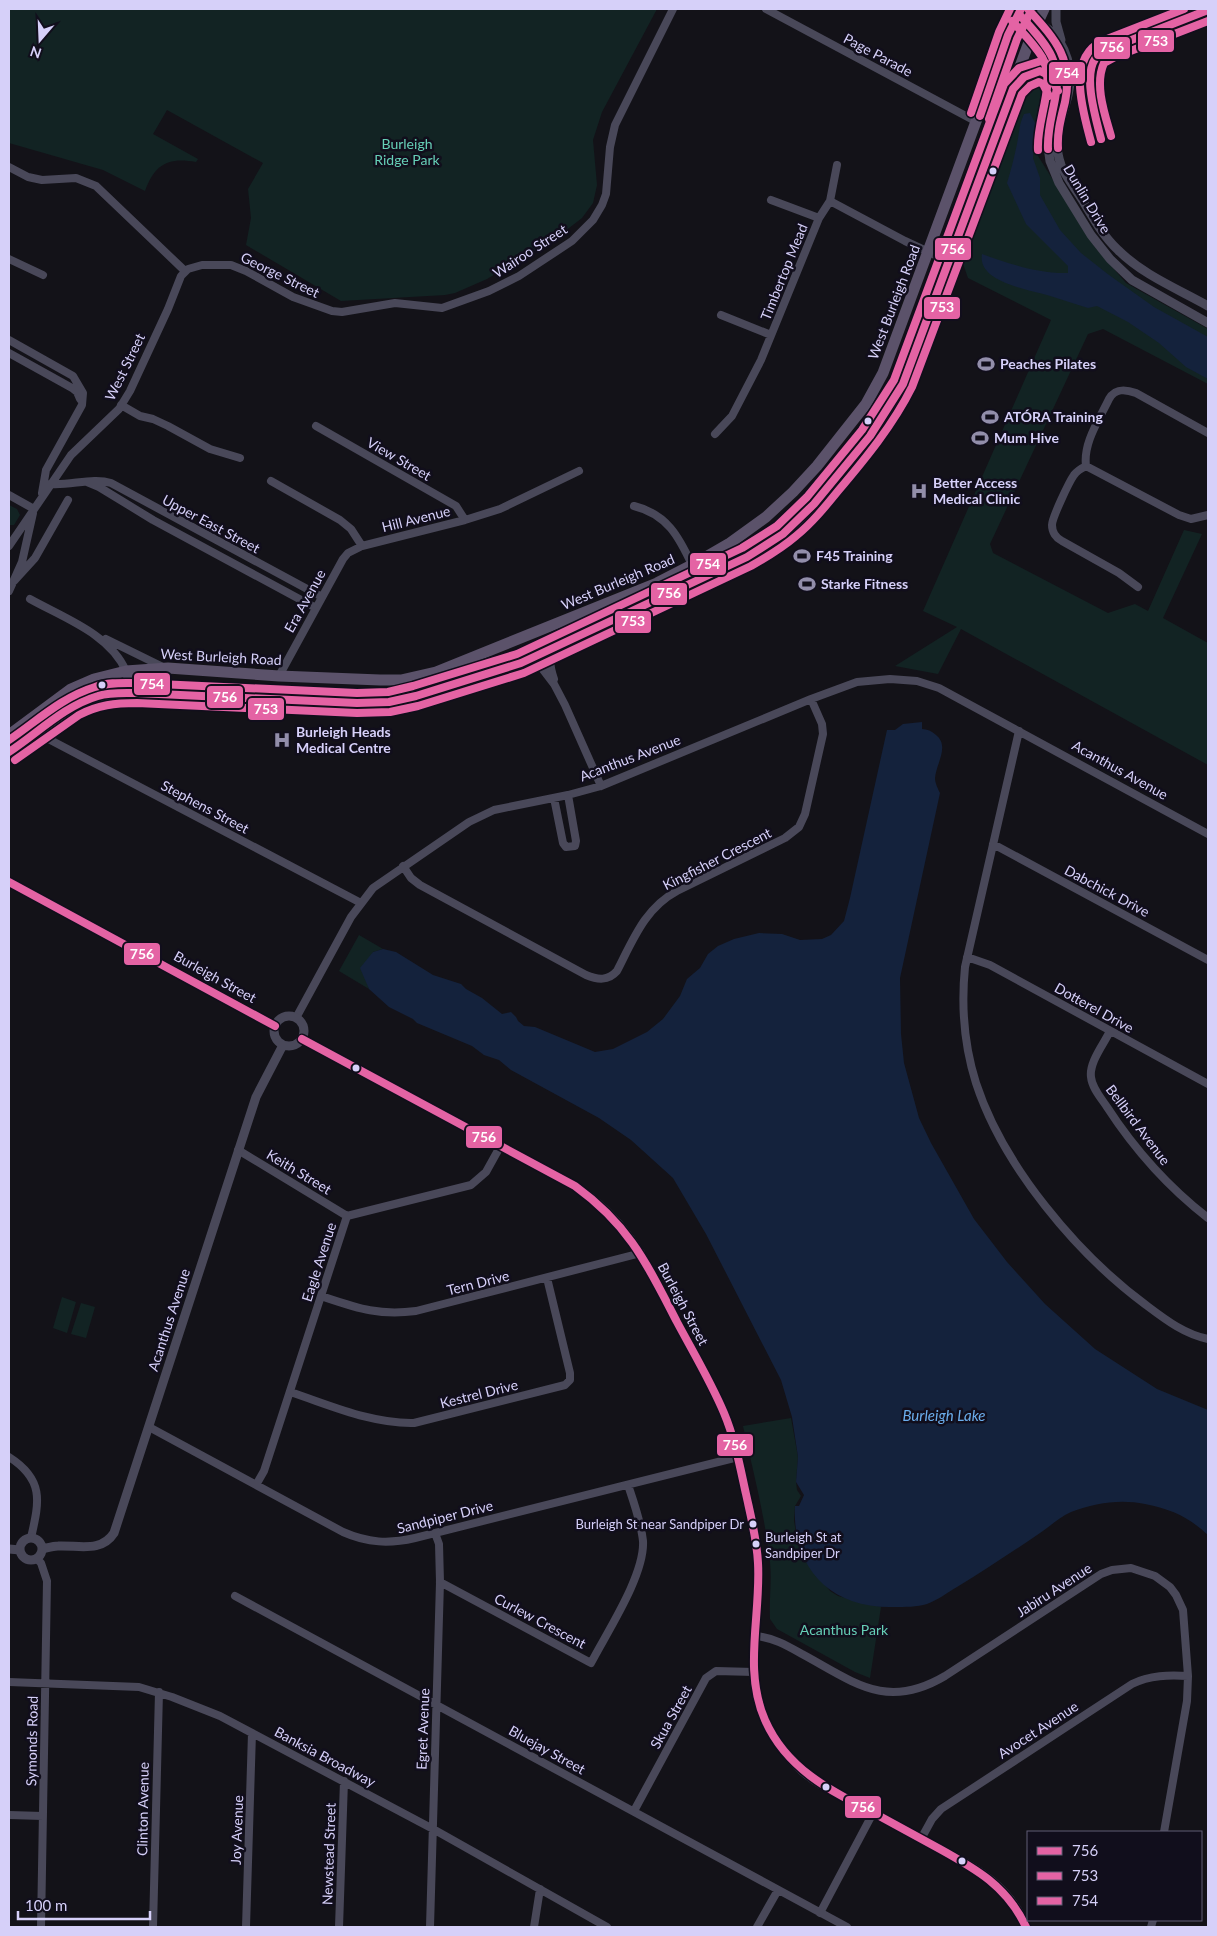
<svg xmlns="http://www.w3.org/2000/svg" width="1217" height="1936" font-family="Lato,sans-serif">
  <rect width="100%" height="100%" fill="#131218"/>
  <!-- green -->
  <path fill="#122323" d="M9,9H657L602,112L593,140L597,185L593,203L582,218L556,238L487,279L455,293L445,295L341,301L246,245L251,218L248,189L263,163L167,110L153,134L198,159L196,162C168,157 155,164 145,191L103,170L9,143Z
    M1039,84L1045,86L1047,93L1038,125V156L1095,247L1126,283L1208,329V384L1103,329L1088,334L990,544L993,553L1108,613L1135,604L1148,611L1184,530L1202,534L1163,618L1208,643V765L961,629L938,674L895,666L957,627L923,611L1051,320L968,278L962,261L1023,101L1032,89Z
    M9,505L17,509L20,515L14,525H9Z
    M359,935L383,949L373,952L366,980L369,989L339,971Z
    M62,1297L76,1302L67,1333L53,1328Z
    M81,1303L95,1307L86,1338L71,1334Z
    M791,1418L798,1457L796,1482L797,1490L801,1496L795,1506L794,1521L799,1549L830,1591L838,1596L881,1607L870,1678L855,1672L777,1629L770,1619C769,1599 772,1581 770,1562C765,1516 753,1471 743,1426Z"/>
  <!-- water -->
  <path fill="#14223c" d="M1030,113L1035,123L1033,158L1040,178V195L1060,230L1081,253L1109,275L1154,307L1208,337V379L1186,367L1159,343L1128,322L1097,306L1088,308C1074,304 1061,299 1047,295C1027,289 977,282 982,254C1010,264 1039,274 1068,273V266L1026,224L1007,183C1011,170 1014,158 1017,144C1020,131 1018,128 1024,114Z
    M922,722V729C927,729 932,731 936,735C950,746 936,764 935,778C935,783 938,789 940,793L900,978L901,1034L904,1063L919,1118L931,1143L974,1219L1007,1262L1045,1304L1095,1349L1157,1389L1208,1410V1535C1187,1516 1173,1510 1145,1504C1120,1499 1095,1503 1071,1512C1060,1517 1049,1527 1040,1533C1012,1552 985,1570 957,1587C948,1592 938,1600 927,1604C917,1607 905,1607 894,1607C831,1609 792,1569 795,1506H799L804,1495L796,1482L798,1457L792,1417L781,1380L706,1234L673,1178L631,1140L599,1118L511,1070L499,1060L484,1055L472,1046L417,1023L413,1019L389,1007L369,989L360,968L373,952L383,949L396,952L433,975L461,984L466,989L482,998L502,1014L511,1012L516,1017L518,1021L524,1026L535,1027L595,1052L613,1049L647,1032L663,1019L680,996L687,979L700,968L708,954L718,946L734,939L759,933L782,934L800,940L822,939L831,935L844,921L850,898L887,730H895L903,724Z"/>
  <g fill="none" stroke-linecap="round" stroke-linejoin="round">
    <!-- minor -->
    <path stroke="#494859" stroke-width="8" d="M766,9L977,122
      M9,167L28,177L42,180L76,178L96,186L185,271
      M771,200L819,218
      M830,201L905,241L948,261
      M9,259L43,275
      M721,315L771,335
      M9,340L73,376L83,393L82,405L46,470L42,493
      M9,353L72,388L77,392L80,399
      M121,405L140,416L153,419L168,426L210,449L240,458
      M316,426L456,506L465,520
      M1208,433L1136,393C1125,389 1115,388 1109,399C1099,420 1083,443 1086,466L1179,515L1191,519L1208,515
      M715,434L732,416L761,360L819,218L830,201L837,165
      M1086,466C1082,468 1077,471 1074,475C1069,482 1052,518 1052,525C1052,532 1056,538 1062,541L1119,573L1138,587
      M271,481L340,520L351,529L362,546
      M87,482L99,487L153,520L316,608
      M50,484C70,486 93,477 111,483L322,597
      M9,495L34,509
      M634,506C667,514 679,537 692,565
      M9,546L71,455L119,409L130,391L168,309L181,276L188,269L202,265H231L246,271L293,297L332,311L342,312L395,303L442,308L489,291L519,276L572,241L593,220L602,205L606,194L610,147L615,125L673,9
      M14,581L35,558L68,500
      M9,591L22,562L33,513
      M30,599C64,618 110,634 126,671
      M106,639L163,667
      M523,663L541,667L554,684L565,705L601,786
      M279,676L343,559L348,553L362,546L465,520L500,509L579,471
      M554,679C548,661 549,660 562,646
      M1019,731L965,967C961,1007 964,1045 976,1083C1003,1166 1077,1254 1146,1305C1166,1320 1184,1334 1208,1339
      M37,733L361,903
      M554,798L563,843L566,847L575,846L576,841L568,795
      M993,844L1208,960
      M403,866L411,878L420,885L586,975C598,980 608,981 617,971C633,940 645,908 677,891L785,838L799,827L805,814L823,734L822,724L811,699
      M967,957L990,965L1208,1084
      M296,1018L351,917L373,888L469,822L494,810L568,795L601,786L811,699L857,682L890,679L917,681L939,688L1208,834
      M1110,1031C1104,1044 1089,1062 1091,1077C1092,1088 1101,1098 1107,1107C1135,1150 1168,1187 1208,1218
      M238,1150L347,1216
      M321,1296C357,1308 378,1316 416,1311L641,1253
      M290,1392C330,1405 371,1424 414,1423L565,1385L570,1380V1373L547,1278
      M149,1427L343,1532C368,1543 389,1544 415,1538L738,1457
      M9,1457C45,1480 39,1502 31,1538
      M256,1485L264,1471L347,1216L471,1185L486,1172L501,1145
      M37,1559L41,1563L47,1581L41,1927
      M440,1582L591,1663C607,1632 645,1575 643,1541C641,1522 634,1503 628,1485
      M235,1596L847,1927
      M756,1636C774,1638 786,1645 802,1654C854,1682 886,1711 945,1676L1101,1574L1112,1570L1131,1568L1155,1576L1170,1587L1176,1595L1183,1610L1188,1676L1187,1701L1164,1832
      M9,1682L139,1687L172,1697L220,1716L433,1829L607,1927
      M634,1811L706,1678L716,1671L754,1672
      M9,1815L43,1816
      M921,1839L932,1819L941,1809L1132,1684C1150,1675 1169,1675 1188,1676
      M820,1913L873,1813
      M153,1927L159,1692
      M246,1927L252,1733
      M339,1927L344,1781
      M430,1927L440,1582L439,1544L435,1533
      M534,1927L540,1889
      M757,1927L778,1890
      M1151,1927L1153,1920"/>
    <!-- tertiary -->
    <path stroke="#494859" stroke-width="9" d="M1056,9V22L1061,40
      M1019,14L1047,46L1056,62L1058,86L1048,125L1047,140L1050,161L1059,183L1091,235L1110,259L1132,280L1208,323
      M1021,15C1030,19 1040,23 1048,29C1067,44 1074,72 1068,95C1062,121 1051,136 1061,165C1066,178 1076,189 1083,201C1093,218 1103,236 1118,250C1143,275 1178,289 1208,306
      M1015,87L1026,76L1040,71L1049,74L1057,88
      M9,882L275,1026
      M274 1031a15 15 0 1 1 30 0a15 15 0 1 1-30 0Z
      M302,1039L575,1186C630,1222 648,1266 677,1322C693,1352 710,1382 724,1413C735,1438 739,1464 745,1490C750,1514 756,1539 758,1563C762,1615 742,1671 765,1720C773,1737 784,1753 797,1766C814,1783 836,1793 856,1804C885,1819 914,1835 942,1850C978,1869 1011,1888 1026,1927
      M20 1549a11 11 0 1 1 22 0a11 11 0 1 1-22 0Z
      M9,1549L20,1550
      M42,1549C47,1548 53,1546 58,1546C79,1545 101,1553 114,1533L256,1097L283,1045"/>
    <!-- primary -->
    <path stroke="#5b526a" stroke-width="11" d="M126,671L132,683L153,687
      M9,735L71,689L94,679L126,671L168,668L279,676L380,680H401L436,672L657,583L692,565L730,543L766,517L793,492L817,466L866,404L883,373L1008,35L1021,9
      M9,752C38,734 64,706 98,696C110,693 124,693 137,693L357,703L389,702L416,696L521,663L747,557L784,534L812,506L879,426L903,384L1029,42L1044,9"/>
    <!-- bus-1 casing -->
    <g stroke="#110e1c" stroke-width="11">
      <path id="bus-1" d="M1019,14C1043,42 1064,59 1055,99C1052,116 1047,131 1048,149
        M980,116L1008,35L1021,9
        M1101,139C1096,119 1083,77 1095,59C1099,53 1105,51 1111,48L1208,10
        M9,752C38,733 64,706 98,696C110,692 124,693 137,693L357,703L389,702L416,696L521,663L747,557L783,534L814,504L870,436L903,384L1013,89L1024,77L1040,71L1050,76L1058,91
        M9,882L275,1026
        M302,1039L575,1186C630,1226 647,1264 677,1322C693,1352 711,1382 724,1413C735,1439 740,1467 746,1494C751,1517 757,1540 758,1563C761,1616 743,1670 765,1720C786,1768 829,1790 872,1812C894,1824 916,1836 938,1848C976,1869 1007,1886 1026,1927"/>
    </g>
    <!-- bus-2 casing -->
    <g stroke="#110e1c" stroke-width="11">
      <path id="bus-2" d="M1012,21C1022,32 1034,44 1042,57C1057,84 1036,119 1038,150
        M989,119L1017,39L1030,13
        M1111,136C1105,115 1094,85 1104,63L1115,57L1208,21
        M15,760L79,715C98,705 115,703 137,703L357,713L390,712L418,706L524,673L751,566C767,557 782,548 796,536C812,523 825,507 838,491C866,458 893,425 912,387L1022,94L1030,86L1039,82L1043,84L1049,96"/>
    </g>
    <!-- bus-3 casing -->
    <g stroke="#110e1c" stroke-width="11">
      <path id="bus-3" d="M1028,9C1055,39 1074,59 1065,102C1061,118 1057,132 1058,148
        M971,113L999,32L1010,9
        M1091,142C1083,111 1066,59 1102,41L1184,9
        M9,740C37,721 62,697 95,687C108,682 123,683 137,683L357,693L388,692L413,686L517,654L742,548L777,526L807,497L862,430L894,380L1004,84L1019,68L1041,61L1057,69L1067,86"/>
    </g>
    <!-- bus-1 -->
    <use href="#bus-1" stroke="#e463a4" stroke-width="8"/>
    <!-- bus-2 -->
    <use href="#bus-2" stroke="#e463a4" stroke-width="8"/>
    <!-- bus-3 -->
    <use href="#bus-3" stroke="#e463a4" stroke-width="8"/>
  </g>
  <!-- icons -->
  <defs>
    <g id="stadium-bare" transform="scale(1.35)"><path d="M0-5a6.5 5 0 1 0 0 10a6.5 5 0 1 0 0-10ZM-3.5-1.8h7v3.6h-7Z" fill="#928eaa" stroke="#110e1c" stroke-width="2.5" paint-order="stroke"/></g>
    <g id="hospital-bare" transform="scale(1.35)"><path d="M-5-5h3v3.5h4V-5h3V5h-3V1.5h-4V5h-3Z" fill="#928eaa" stroke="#110e1c" stroke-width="2.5" paint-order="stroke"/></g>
  </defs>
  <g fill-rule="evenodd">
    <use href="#stadium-bare" x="986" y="364"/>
    <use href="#stadium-bare" x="990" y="417"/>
    <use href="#stadium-bare" x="980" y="438"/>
    <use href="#hospital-bare" x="919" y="491"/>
    <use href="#stadium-bare" x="802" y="556"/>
    <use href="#stadium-bare" x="807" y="584"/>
    <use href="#hospital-bare" x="282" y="740"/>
  </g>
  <!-- markers -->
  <g fill="#d6d0f9" stroke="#110e1c" stroke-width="2">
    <circle cx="993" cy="171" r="4.5"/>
    <circle cx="868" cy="421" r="4.5"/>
    <circle cx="102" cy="685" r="4.5"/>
    <circle cx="356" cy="1068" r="4.5"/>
    <circle cx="753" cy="1524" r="4.5"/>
    <circle cx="756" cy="1544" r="4.5"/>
    <circle cx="826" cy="1787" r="4.5"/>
    <circle cx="962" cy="1861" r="4.5"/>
  </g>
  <g text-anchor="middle" stroke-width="5" stroke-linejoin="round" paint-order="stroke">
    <!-- bus labels -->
    <g font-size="13" fill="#d6d0f9" stroke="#110e1c" text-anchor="end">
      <text x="744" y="1529">Burleigh St near Sandpiper Dr</text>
      <text x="765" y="1542" text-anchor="start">Burleigh St at<tspan x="765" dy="16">Sandpiper Dr</tspan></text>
    </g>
    <!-- street labels -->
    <g font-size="14" fill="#d6d0f9" stroke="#110e1c">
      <text transform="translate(878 55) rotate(28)" y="5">Page Parade</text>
      <text transform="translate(1087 199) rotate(59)" y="5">Dunlin Drive</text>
      <text transform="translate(530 251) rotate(-33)" y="5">Wairoo Street</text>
      <text transform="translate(784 272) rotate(-68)" y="5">Timbertop Mead</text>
      <text transform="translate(280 275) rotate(26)" y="5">George Street</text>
      <text transform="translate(894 302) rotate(-69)" y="5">West Burleigh Road</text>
      <text transform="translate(125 367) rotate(-64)" y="5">West Street</text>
      <text transform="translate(399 459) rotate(30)" y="5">View Street</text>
      <text transform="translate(416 519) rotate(-14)" y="5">Hill Avenue</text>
      <text transform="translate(211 524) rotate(28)" y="5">Upper East Street</text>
      <text transform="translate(618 582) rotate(-23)" y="5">West Burleigh Road</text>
      <text transform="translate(305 601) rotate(-61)" y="5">Era Avenue</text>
      <text transform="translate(221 657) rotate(3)" y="5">West Burleigh Road</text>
      <text transform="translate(630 758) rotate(-21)" y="5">Acanthus Avenue</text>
      <text transform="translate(1120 770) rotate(29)" y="5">Acanthus Avenue</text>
      <text transform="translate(205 807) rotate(28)" y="5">Stephens Street</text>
      <text transform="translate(717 859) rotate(-27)" y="5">Kingfisher Crescent</text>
      <text transform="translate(1107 891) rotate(28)" y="5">Dabchick Drive</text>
      <text transform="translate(215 977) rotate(29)" y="5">Burleigh Street</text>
      <text transform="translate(1094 1008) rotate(29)" y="5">Dotterel Drive</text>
      <text transform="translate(1138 1125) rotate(53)" y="5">Bellbird Avenue</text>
      <text transform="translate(299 1172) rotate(31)" y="5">Keith Street</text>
      <text transform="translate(319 1262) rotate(-72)" y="5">Eagle Avenue</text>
      <text transform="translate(478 1283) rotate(-14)" y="5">Tern Drive</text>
      <text transform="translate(683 1304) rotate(62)" y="5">Burleigh Street</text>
      <text transform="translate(169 1320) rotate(-72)" y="5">Acanthus Avenue</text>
      <text transform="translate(479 1394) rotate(-14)" y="5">Kestrel Drive</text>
      <text transform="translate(445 1517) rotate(-14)" y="5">Sandpiper Drive</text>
      <text transform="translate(1054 1590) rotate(-33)" y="5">Jabiru Avenue</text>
      <text transform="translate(540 1621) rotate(28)" y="5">Curlew Crescent</text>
      <text transform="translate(671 1717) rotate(-61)" y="5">Skua Street</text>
      <text transform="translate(423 1729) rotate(-88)" y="5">Egret Avenue</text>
      <text transform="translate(1038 1730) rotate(-33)" y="5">Avocet Avenue</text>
      <text transform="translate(32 1741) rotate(-89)" y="5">Symonds Road</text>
      <text transform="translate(547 1750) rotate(29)" y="5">Bluejay Street</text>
      <text transform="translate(325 1757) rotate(28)" y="5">Banksia Broadway</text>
      <text transform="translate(143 1809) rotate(-89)" y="5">Clinton Avenue</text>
      <text transform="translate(237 1830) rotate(-88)" y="5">Joy Avenue</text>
      <text transform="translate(329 1854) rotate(-88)" y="5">Newstead Street</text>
    </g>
    <!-- park labels -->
    <g font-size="14" fill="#66cfb7" stroke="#110e1c">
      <text x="407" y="149">Burleigh<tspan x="407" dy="16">Ridge Park</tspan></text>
      <text x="844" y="1635">Acanthus Park</text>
    </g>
    <!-- poi labels -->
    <g font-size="14" font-weight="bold" fill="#d6d0f9" stroke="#110e1c" text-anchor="start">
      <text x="1000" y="369">Peaches Pilates</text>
      <text x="1004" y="422">ATÓRA Training</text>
      <text x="994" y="443">Mum Hive</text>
      <text x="933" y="488">Better Access<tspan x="933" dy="16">Medical Clinic</tspan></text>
      <text x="816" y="561">F45 Training</text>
      <text x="821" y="589">Starke Fitness</text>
      <text x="296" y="737">Burleigh Heads<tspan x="296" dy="16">Medical Centre</tspan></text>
    </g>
    <!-- water labels -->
    <g font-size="15" font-style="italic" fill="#6badec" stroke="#110e1c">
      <text x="944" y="1421">Burleigh Lake</text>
    </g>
  </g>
  <g stroke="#110e1c" stroke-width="2">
    <rect x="1137" y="29" width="38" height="24" rx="5" fill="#e463a4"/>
    <rect x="1093" y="36" width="38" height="24" rx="5" fill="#e463a4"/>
    <rect x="1048" y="61" width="38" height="24" rx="5" fill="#e463a4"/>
    <rect x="934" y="237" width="38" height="24" rx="5" fill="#e463a4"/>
    <rect x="923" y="296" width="38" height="24" rx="5" fill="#e463a4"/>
    <rect x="689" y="552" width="38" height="24" rx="5" fill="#e463a4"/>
    <rect x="650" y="582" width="38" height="24" rx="5" fill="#e463a4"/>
    <rect x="614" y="610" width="38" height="24" rx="5" fill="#e463a4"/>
    <rect x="133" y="672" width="38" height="24" rx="5" fill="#e463a4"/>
    <rect x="206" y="685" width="38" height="24" rx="5" fill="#e463a4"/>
    <rect x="247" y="697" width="38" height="24" rx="5" fill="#e463a4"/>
    <rect x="123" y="942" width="38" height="24" rx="5" fill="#e463a4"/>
    <rect x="465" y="1125" width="38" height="24" rx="5" fill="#e463a4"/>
    <rect x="716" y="1433" width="38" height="24" rx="5" fill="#e463a4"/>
    <rect x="844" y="1795" width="38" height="24" rx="5" fill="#e463a4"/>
  </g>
  <g font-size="14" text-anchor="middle" font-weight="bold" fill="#fff">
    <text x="1156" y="46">753</text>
    <text x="1112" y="52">756</text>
    <text x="1067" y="78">754</text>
    <text x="953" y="254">756</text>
    <text x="942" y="312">753</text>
    <text x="708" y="569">754</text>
    <text x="669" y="598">756</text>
    <text x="633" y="626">753</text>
    <text x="152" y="689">754</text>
    <text x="225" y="702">756</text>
    <text x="266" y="714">753</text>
    <text x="142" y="959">756</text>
    <text x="484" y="1142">756</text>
    <text x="735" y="1450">756</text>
    <text x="863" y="1812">756</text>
  </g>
  <!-- border -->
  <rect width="1217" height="1936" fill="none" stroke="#d6d0f9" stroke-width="20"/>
  <!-- legend -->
  <rect x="1027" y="1831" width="175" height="90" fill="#110e1c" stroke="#605c74"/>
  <rect x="1037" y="1847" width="25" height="8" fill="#e463a4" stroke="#605c74"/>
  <text x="1072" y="1856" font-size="15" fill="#d6d0f9">756</text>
  <rect x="1037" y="1872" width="25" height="8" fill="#e463a4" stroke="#605c74"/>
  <text x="1072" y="1881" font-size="15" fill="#d6d0f9">753</text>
  <rect x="1037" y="1897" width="25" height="8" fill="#e463a4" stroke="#605c74"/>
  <text x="1072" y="1906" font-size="15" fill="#d6d0f9">754</text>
  <!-- north arrow -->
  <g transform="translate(40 40) rotate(199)" stroke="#110e1c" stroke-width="4" paint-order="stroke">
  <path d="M0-4L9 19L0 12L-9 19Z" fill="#d6d0f9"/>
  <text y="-8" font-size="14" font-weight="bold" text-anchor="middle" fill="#d6d0f9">N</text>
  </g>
  <!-- scale -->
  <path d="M18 1911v8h132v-8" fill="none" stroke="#d6d0f9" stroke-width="2.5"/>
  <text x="25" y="1911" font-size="15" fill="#d6d0f9" stroke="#110e1c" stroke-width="4" paint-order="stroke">100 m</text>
</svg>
